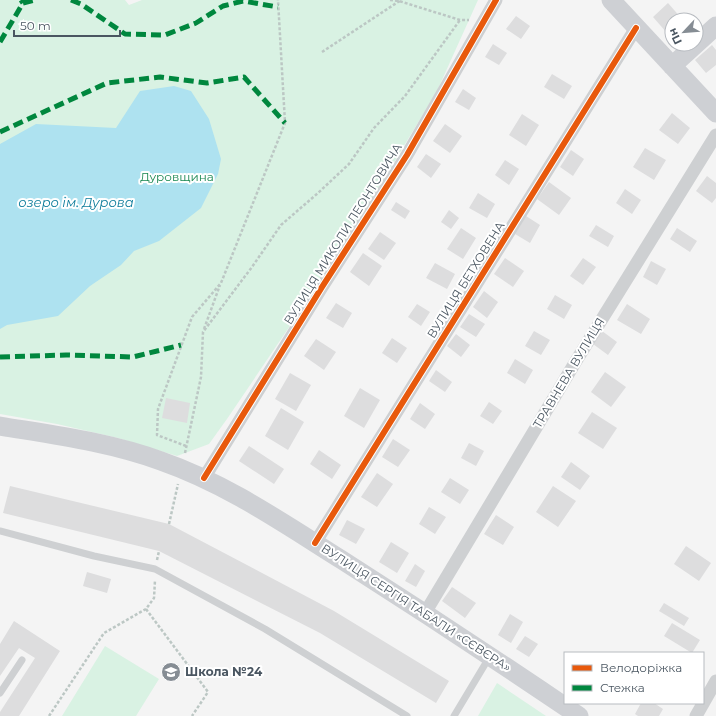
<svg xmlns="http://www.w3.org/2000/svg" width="716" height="716" font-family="Montserrat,sans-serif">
  <rect width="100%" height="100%" fill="#f4f4f4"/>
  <!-- green -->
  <path fill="#d9f2e3" d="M0,0H125L129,5L142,0H478L437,91L340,252L227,419L209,444L177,456L118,438L57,424L0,414Z
    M105,646L159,679L136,716H62Z
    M497,683L546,716H478Z"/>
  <!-- water -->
  <path fill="#aee2f0" d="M174,86L191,91L209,119L221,159L218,174L201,208L159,241L134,251L121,265L90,286L58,316L7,325L0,329V144L36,124L116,128L140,91Z"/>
  <!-- building -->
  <path fill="#ddddde" d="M668,3L682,19L672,20V28L667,33L653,17Z
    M516,16L530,26L521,39L506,29Z
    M493,44L507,53L499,65L485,57Z
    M712,45L716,50V65L706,73L695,60Z
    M552,74L572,86L564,99L544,87Z
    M463,89L476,98L469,110L455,102Z
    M672,113L690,128L678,144L659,130Z
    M522,114L539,125L526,146L509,135Z
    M445,124L462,136L450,153L433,141Z
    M645,148L666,160L654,180L633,167Z
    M571,150L584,159L573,176L560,167Z
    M426,154L441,164L431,178L417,167Z
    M505,160L519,169L509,185L495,175Z
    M707,176L716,183V198L712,203L696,191Z
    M549,182L571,198L559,215L537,199Z
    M625,189L641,200L632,214L616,203Z
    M478,193L495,204L487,218L469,208Z
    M396,202L410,211L405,219L391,210Z
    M449,210L459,218L451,229L441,222Z
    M526,216L540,225L530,243L515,234Z
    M596,225L614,236L608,247L589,236Z
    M461,228L476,238L463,259L447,249Z
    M677,228L697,241L690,252L670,239Z
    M380,232L396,243L384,260L368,249Z
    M363,253L382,266L369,286L350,272Z
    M505,258L524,271L513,287L494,274Z
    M583,258L596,267L583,285L570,276Z
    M651,261L666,269L657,285L643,277Z
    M435,263L455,274L447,289L426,278Z
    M484,291L498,302L487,318L473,307Z
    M555,295L572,305L564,319L547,309Z
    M336,303L352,313L343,328L326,318Z
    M417,304L430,312L421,326L408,317Z
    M627,304L650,319L641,334L617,320Z
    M469,314L485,324L476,337L460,327Z
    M534,331L550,340L541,355L525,346Z
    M602,331L617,342L608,355L593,344Z
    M456,334L470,345L461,357L447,346Z
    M392,338L407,348L397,363L382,353Z
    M316,339L336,352L324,370L304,356Z
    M515,359L533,370L525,384L507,373Z
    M436,370L452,382L445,392L429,381Z
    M605,372L626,387L611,407L591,392Z
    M290,373L311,385L296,411L275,399Z
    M360,388L380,400L364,428L344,416Z
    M166,398L190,403L187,423L162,418Z
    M489,402L502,411L493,424L480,416Z
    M420,403L435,414L425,429L410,419Z
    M281,408L304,422L288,450L265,436Z
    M592,412L617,428L603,449L578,433Z
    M393,439L410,450L398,467L382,457Z
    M469,443L484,451L476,466L461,458Z
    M249,446L284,469L274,484L239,461Z
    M319,450L341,465L332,479L310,464Z
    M571,462L590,476L580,490L561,477Z
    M377,473L393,484L377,507L361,497Z
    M450,478L469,490L460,504L441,492Z
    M10,486L169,524L334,611L449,681L436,703L320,633L159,551L3,513Z
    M553,486L576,501L558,527L536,512Z
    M429,507L446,517L435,534L419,524Z
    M496,515L514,527L503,545L484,534Z
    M347,520L365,529L356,544L339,535Z
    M391,542L409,553L397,573L379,562Z
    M686,546L711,563L699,581L674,564Z
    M415,564L425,571L416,587L405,581Z
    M87,572L111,579L107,593L83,586Z
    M452,587L476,603L465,618L442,601Z
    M664,603L689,618L684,626L659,611Z
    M510,614L523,622L511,643L498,635Z
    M14,621L60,651L19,716H0V712L35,658L19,648L0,676V644Z
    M672,623L700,640L692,653L664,636Z
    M525,636L538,644L529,657L516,649Z
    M641,703H654L663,709L659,716H638L635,714Z"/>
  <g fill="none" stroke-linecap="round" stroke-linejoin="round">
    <!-- path -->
    <path stroke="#bcc7c4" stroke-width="2.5" stroke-dasharray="3 2" stroke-linecap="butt" d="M390,0L399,1L460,20H469
      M322,52L401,0
      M204,329L220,285
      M186,446L157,435L158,409L192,317L221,283L285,123L278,0
      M185,453L201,377L203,332L252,267L281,225L318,193L349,164L374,128L405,96L460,20
      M169,524L178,484
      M157,560L159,551
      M146,609L208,692L192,716
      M49,716L104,633L146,609L154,598L155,580"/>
    <!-- lane -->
    <path stroke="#ced0d2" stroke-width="7" d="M0,531L94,556L155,569L265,629L407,716
      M0,693L22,660
      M454,716L490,656"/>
    <!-- street -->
    <path stroke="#ced0d2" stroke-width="13" d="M204,478L322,287L407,155L496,0
      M315,543L636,28
      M425,613L576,361L716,135
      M696,716L716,681"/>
    <!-- secondary -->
    <path stroke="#ced0d4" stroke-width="19" d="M611,0L716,113
      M672,66L716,26
      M0,426C54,435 109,442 161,461C227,484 283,523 342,560C422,611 501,663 579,716"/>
    <!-- quiet -->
    <path stroke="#00873e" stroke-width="5" stroke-dasharray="10 5" stroke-linecap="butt" d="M71,0L81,4L125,34L165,35L196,23L223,6L243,1L278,7
      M23,3L35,0
      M0,42L23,3L21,0
      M0,132L107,83L160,77L207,83L244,77L285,123
      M0,357L66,355L133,357L181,345"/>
    <!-- cycleway casing -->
    <g stroke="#fff" stroke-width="8">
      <path id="cycleway" d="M204,478L322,287L407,155L496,0
        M315,543L636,28"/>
    </g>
    <!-- cycleway -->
    <use href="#cycleway" stroke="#e8590c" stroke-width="6"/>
  </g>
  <!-- icons -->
  <defs>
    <g id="school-disc" transform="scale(1)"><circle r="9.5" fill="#868d94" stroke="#fff"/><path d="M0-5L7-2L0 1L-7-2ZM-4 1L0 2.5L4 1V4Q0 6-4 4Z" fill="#fff"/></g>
  </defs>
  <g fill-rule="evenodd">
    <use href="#school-disc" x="171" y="672"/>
  </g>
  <g text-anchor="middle" stroke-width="4" stroke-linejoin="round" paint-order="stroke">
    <!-- park labels -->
    <g font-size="12" fill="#17864f" stroke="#fff">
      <text x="177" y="181">Дуровщина</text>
    </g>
    <!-- street labels -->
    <g font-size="12" fill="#4a5661" stroke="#fff">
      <text transform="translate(343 234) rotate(-58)" y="4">ВУЛИЦЯ МИКОЛИ ЛЕОНТОВИЧА</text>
      <text transform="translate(466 280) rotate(-58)" y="4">ВУЛИЦЯ БЕТХОВЕНА</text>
      <text transform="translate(569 373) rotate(-59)" y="4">ТРАВНЕВА ВУЛИЦЯ</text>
      <text transform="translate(416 608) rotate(33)" y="4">ВУЛИЦЯ СЕРГІЯ ТАБАЛИ «СЄВЄРА»</text>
    </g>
    <!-- poi labels -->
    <g font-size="12" font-weight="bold" fill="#4a5661" stroke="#fff" text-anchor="start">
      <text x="185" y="676">Школа №24</text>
    </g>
    <!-- water labels -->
    <g font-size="13" font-style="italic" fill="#0c7c9b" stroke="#fff">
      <text x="76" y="207">озеро ім. Дурова</text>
    </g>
  </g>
  <!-- legend -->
  <rect x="564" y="652" width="140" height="52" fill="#ffffff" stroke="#b7bbc0"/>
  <rect x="572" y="665" width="20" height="6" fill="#e8590c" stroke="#b7bbc0"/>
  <text x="600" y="672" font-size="12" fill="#4a5661">Велодоріжка</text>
  <rect x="572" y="685" width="20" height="6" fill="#00873e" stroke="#b7bbc0"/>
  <text x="600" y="692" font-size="12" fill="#4a5661">Стежка</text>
  <!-- north arrow -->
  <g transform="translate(684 32) rotate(244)"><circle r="19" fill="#ffffff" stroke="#b7bbc0"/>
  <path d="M0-3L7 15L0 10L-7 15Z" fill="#868d94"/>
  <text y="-6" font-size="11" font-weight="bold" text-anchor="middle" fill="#4a5661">Пн</text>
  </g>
  <!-- scale -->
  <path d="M14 30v6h106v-6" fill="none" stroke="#4a5661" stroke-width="2"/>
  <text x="20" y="30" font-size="12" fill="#4a5661" stroke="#ffffff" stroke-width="3" paint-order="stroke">50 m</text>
</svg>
